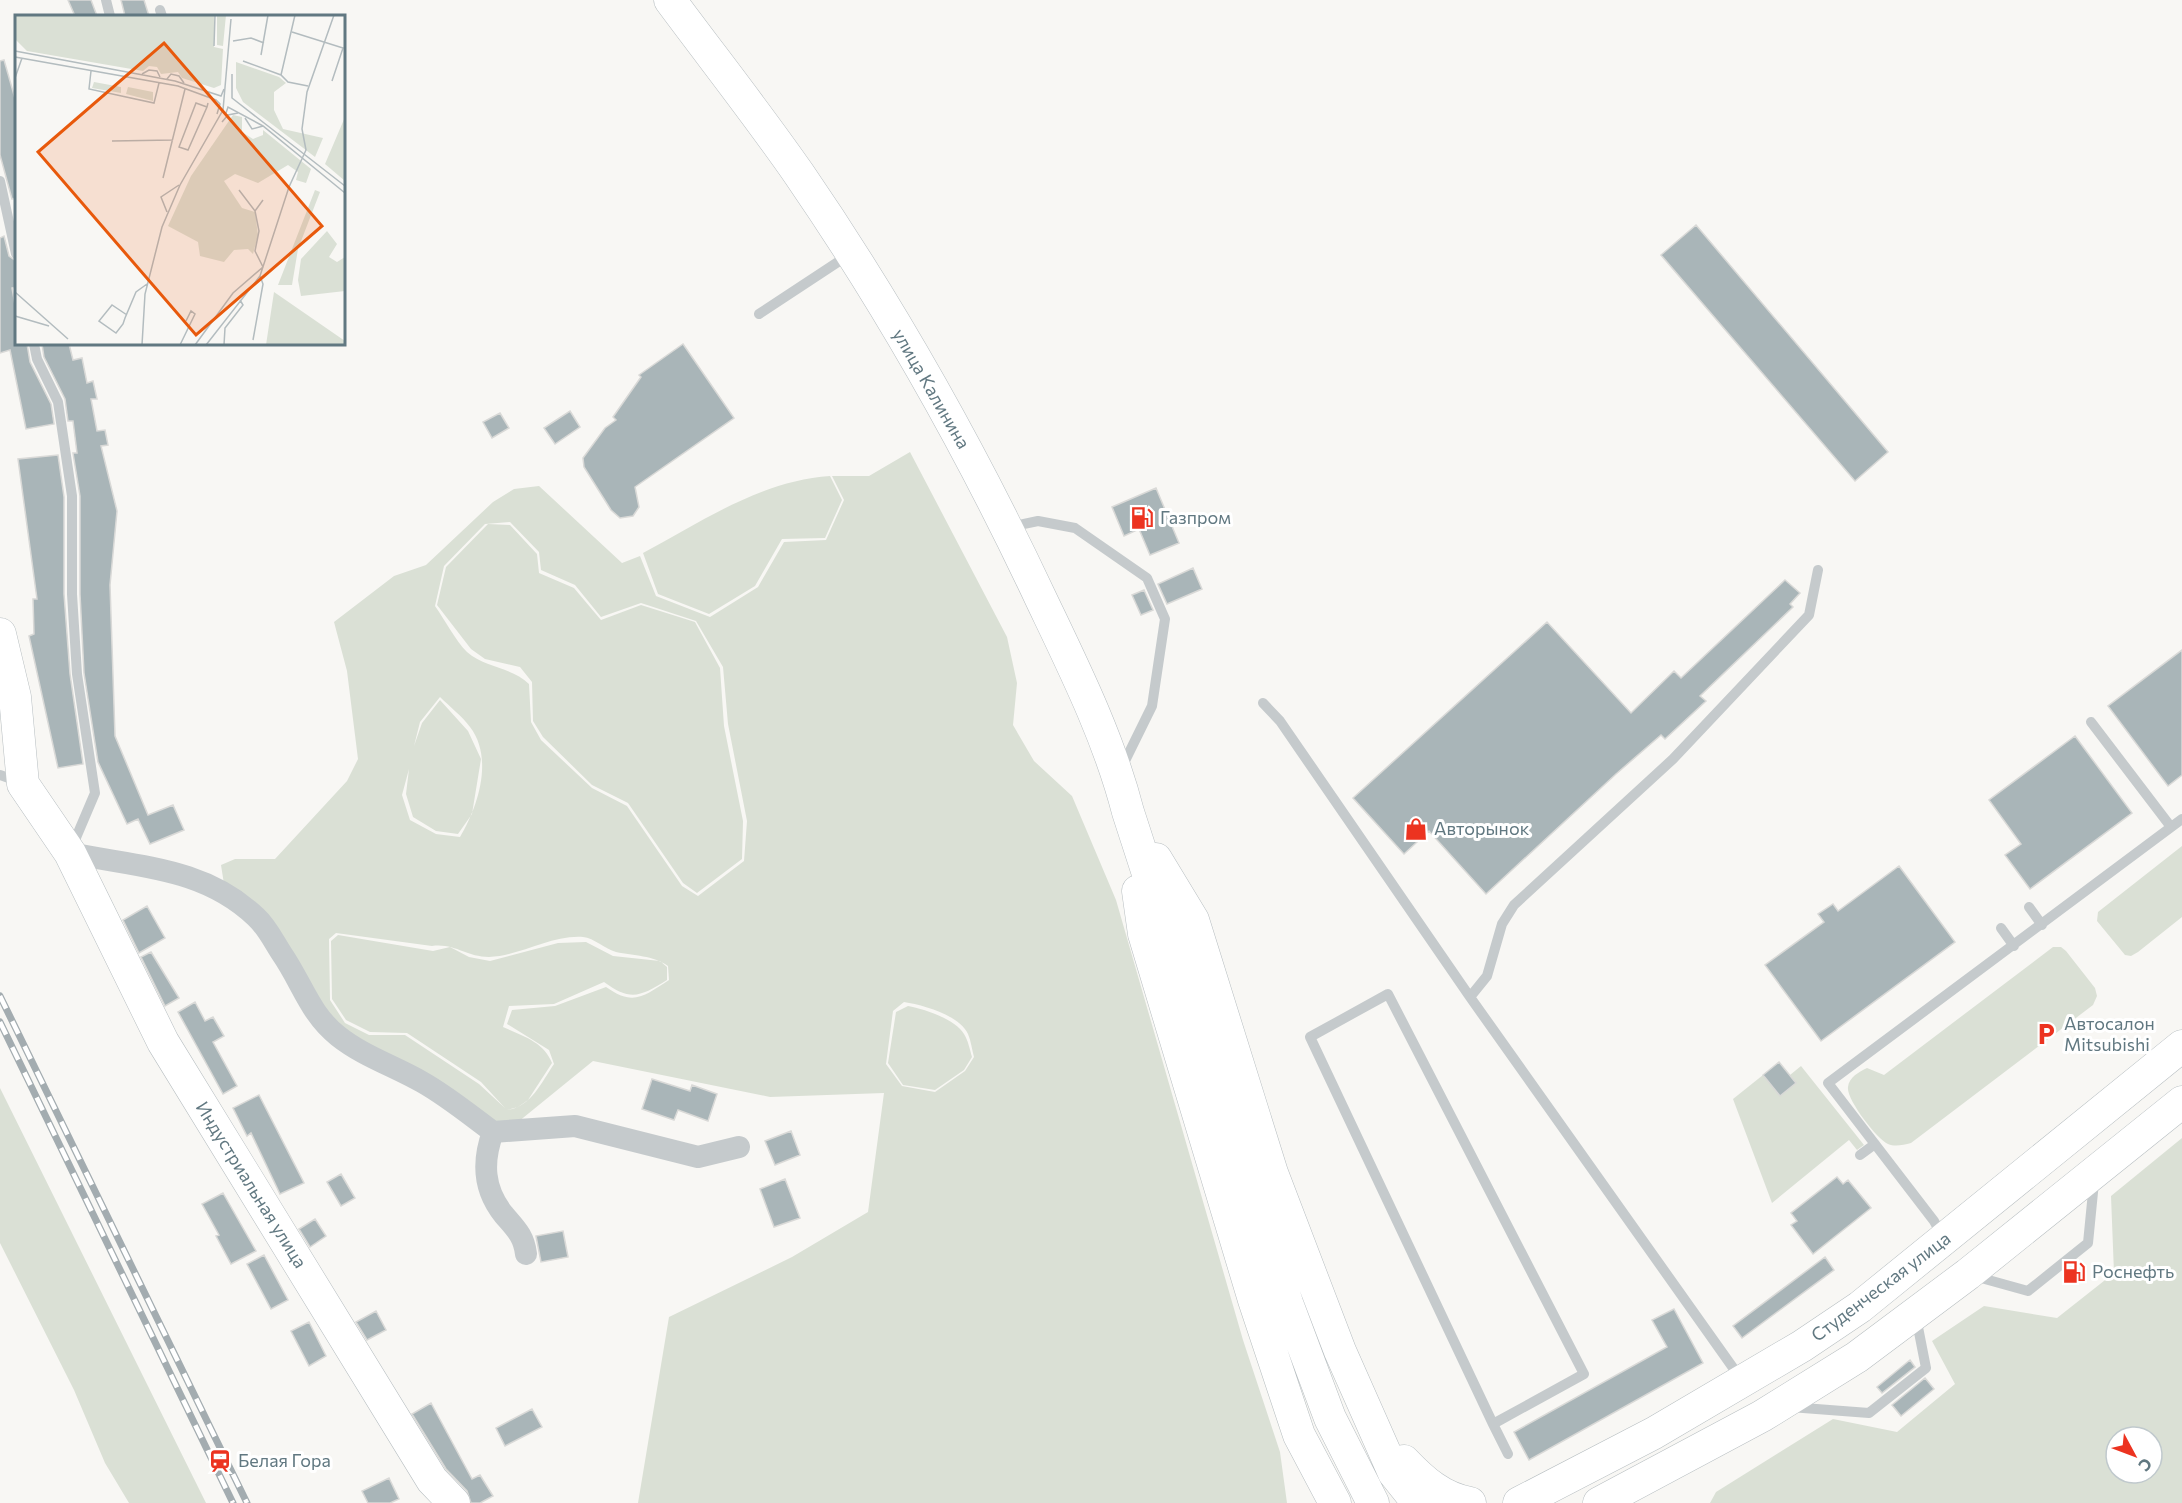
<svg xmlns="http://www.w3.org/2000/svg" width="2182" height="1503" font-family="Commissioner,sans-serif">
  <rect width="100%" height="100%" fill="#f8f7f4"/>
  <!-- green -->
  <path fill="#dae0d5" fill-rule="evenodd" d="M910,452L1007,637L1017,683L1013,725L1034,761L1072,796L1116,900L1243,1340L1280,1452L1287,1503H638L669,1317L792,1257L868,1212L884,1093L770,1097L593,1061L518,1122L492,1127L340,1035L224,884L221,865L235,859H275L347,781L358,759L347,671L334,622L394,576L426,565L493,502L514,489L539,486L622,563L640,556L656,596L710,617L758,587L784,542L826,540L844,500L832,476H869ZM510,522L539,552L541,570L575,585L601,617L641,603L696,621L723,667L728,724L747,821L744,861L698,896L682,886L627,806L592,788L541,740L531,722L529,684C512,667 485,668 467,652C455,640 445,620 435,606L444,566L485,524ZM440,697C450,707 462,716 470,727C494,758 478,807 460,837L436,834L410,820L402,795L409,769L406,794L413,817L436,831L458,834L472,814L481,759L468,731L440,700L422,723L414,746L420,722ZM336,933L432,946C455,943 466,957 489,957C521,956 550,935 583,937C594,938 605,949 616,952C634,956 653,955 668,966L669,980C643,997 633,1006 606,987L555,1006L512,1010L507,1024L549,1050L554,1064C541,1083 531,1107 507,1110L518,1107L528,1100L552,1063C544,1042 523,1036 503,1027L509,1006L554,1004L604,982C631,1002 641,996 667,980V967L660,961L613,956L586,942L558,943L490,961L469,957L450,947L433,951L338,935L331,941L332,999L346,1020L370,1032L407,1033L481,1082L505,1108L479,1084L405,1035H369L345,1023L330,1000L329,939ZM904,1002C923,1005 959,1015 968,1034C971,1041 972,1050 974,1057L965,1071L935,1092L902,1086L886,1064L893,1011Z
    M830,476L842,500L825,538L782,539L755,586L709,614L658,594L643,553C703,521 760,481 830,476Z
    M488,524L510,525L537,554L539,573L574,588L601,620L641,605L695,622L720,668L724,726L743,821L742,859L697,893L683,883L628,803L592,785L543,737L533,721L532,682L520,667L485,659L471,649L437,605L446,567Z
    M2182,846V917L2138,952L2131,956L2125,955L2097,921L2098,912Z
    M2053,947H2061L2066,951L2095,988L2097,996L2093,1005L1911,1143C1903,1145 1895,1147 1888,1144C1877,1139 1846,1099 1848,1087C1849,1077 1859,1072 1867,1068L1884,1075Z
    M908,1006C924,1009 955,1019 964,1034C968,1040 970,1050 972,1057L964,1070L935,1090L903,1085L888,1063L896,1012Z
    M1801,1066L1864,1145L1857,1150L1849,1140L1772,1203L1733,1099L1763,1075L1780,1096L1796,1083L1790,1075Z
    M0,1088L206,1503H129L105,1463L74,1390L0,1243Z
    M2182,1138V1503H1710L1716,1492L1833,1419L1897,1432L1955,1384L1932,1341L1984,1306L2057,1318L2114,1273L2111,1196ZM2116,1437H2152V1473H2116Z"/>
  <!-- building -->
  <path fill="#a9b5b8" stroke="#d9d9d7" stroke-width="1.5" d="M68,0H91L97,16H75Z
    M121,0H144L149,16H125Z
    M4,60L16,102V198L12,199L0,155V61Z
    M1696,225L1888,452L1855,481L1661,255Z
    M4,236L9,256L16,261V287L12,288L16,310V344H27L30,362L51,404L54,424L26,429L10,350L0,353V238Z
    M42,344H69L73,360L82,358L87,383L93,381L97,399H91L97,431L105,430L108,445L101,446L117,511L110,585L115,736L148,815L173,805L184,830L150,844L138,819L127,824L98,762L84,673L80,594V496L73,453H77L73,421H68L65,399L44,357Z
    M683,344L734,418L635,487L639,507L633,516L620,518L611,510L584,467L583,458L605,428L616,420L613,417L641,377L639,375Z
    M570,411L580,427L555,444L544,428Z
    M500,413L509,428L492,438L483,422Z
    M58,455L64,497V594L70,674L83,764L58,768L29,636L34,634L33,599H37L18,459Z
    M1156,488L1179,543L1150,555L1139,529L1124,536L1112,507Z
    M1193,568L1202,589L1167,604L1158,584Z
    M1785,580L1800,593L1790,604L1793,607L1700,696L1706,701L1665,739L1661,735L1616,774L1486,894L1429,831L1404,854L1353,798L1547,622L1631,713L1674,671L1681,678Z
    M1144,590L1153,610L1141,615L1132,595Z
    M2182,650V775L2168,786L2108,706Z
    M2075,736L2132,813L2030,889L2005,855L2021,844L1989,800Z
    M1899,866L1955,942L1821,1041L1765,965L1824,922L1818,914L1833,904L1838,911Z
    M147,906L165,938L139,953L123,920Z
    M151,952L179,998L165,1006L141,957Z
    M195,1002L205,1021L213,1017L224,1036L213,1042L237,1086L223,1094L178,1012Z
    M1779,1062L1796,1083L1780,1096L1763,1075Z
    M652,1079L690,1091L692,1085L717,1094L708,1121L678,1110L674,1120L642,1109Z
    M259,1095L304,1183L280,1194L251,1133L247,1136L233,1108Z
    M791,1131L800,1155L775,1165L765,1141Z
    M341,1174L355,1198L341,1206L327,1182Z
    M1837,1177L1843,1184L1848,1180L1871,1208L1813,1254L1791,1225L1797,1221L1791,1213Z
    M785,1179L800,1218L774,1227L760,1189Z
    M223,1193L256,1251L231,1264L216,1236L219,1235L202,1204Z
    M315,1219L326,1236L310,1247L299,1229Z
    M563,1231L568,1257L541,1262L536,1236Z
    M264,1255L288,1300L271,1309L247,1264Z
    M1825,1257L1834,1270L1742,1338L1733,1326Z
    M1674,1309L1703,1363L1529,1460L1514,1432L1667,1347L1652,1320Z
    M376,1311L386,1330L367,1340L356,1322Z
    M309,1322L326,1356L309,1366L291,1331Z
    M1910,1360L1915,1367L1882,1393L1877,1387Z
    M1925,1378L1934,1389L1901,1416L1892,1405Z
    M431,1403L472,1479L480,1475L493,1496L480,1503H471L467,1491L446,1469L412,1414Z
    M532,1409L542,1427L505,1446L496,1428Z
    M389,1478L399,1499L390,1503H368L362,1491Z"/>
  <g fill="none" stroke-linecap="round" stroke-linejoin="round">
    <!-- secondary casing -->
    <g stroke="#b7bec1" stroke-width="33">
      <path id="secondary" d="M670,0C713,58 758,115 799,174C891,308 972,452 1041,599C1074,668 1109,738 1128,812L1287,1303L1330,1418L1373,1503
        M0,634L15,697L23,784L70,853L163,1042L432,1480L454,1503
        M1156,859L1193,920L1272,1173L1340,1351L1394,1473L1418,1503
        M1138,891L1144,934L1254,1300L1299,1435L1335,1503
        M1404,1461C1423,1481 1442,1498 1470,1503
        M1519,1503L1654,1433L1802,1346L1860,1307L2182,1046
        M1599,1503L1762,1416L1857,1357L1968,1274L2182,1102"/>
    </g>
    <!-- lane -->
    <path stroke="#c5cacc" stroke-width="10" d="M106,0L110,16
      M160,10L162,16
      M0,181L16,254
      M759,314L850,254
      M34,344L37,359L58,402L72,496V594L77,674L95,793L72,847
      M1010,527L1038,521L1075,528L1147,578L1165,619L1152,706L1121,769
      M1263,703L1280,721L1470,997L1741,1379
      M2091,722L2171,827
      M0,775L20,782
      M2029,907L2042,925
      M2001,928L2014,946
      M1470,997L1487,976L1502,924L1514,905L1673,759L1809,615L1818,570
      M1860,1155L1875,1144
      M1942,1236L1934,1221L1828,1083L2182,819
      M1974,1276L2028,1291L2088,1243L2094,1182
      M1790,1407L1869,1413L1926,1368L1916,1317
      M1493,1424L1584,1374L1388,994L1310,1037L1493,1424L1508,1454"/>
    <!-- street -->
    <path stroke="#c5cacc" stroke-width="22" d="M70,853C137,867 204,867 256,917C267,927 274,942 282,954C302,983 310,1014 338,1036C363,1056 394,1066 422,1082C447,1096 470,1115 493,1132
      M526,1254C524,1236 516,1229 504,1215C483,1189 482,1162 493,1132L575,1126L698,1157L739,1147"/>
    <!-- secondary -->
    <use href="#secondary" stroke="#fff" stroke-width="32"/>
    <!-- rail casing -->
    <g stroke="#a3acb0" stroke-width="7">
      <path id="rail" d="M0,996L247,1503
        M0,1022L233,1503"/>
    </g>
    <!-- rail -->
    <use href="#rail" stroke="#fff" stroke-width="4.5" stroke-dasharray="14" stroke-linecap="butt"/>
  </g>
  <!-- icons -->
  <defs>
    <g id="fuel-bare" transform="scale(1.8)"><path d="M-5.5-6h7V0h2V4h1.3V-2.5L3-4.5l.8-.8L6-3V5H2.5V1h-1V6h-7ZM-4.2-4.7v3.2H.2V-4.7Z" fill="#ec3320" stroke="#fff" stroke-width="2.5" paint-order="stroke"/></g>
    <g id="shop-bare" transform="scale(1.8)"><path d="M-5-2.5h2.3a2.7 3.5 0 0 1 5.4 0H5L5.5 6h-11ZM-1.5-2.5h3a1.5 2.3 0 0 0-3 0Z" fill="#ec3320" stroke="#fff" stroke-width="2.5" paint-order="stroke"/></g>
    <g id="parking-bare" transform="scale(1.8)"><path d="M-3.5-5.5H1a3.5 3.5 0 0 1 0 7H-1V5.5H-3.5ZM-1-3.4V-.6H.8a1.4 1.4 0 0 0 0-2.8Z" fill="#ec3320" stroke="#fff" stroke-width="2.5" paint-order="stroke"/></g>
    <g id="station-bare" transform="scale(1.8)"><path d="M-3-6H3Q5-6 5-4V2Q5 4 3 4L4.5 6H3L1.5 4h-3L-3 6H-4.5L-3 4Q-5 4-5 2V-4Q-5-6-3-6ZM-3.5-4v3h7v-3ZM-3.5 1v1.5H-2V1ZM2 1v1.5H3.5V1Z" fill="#ec3320" stroke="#fff" stroke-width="2.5" paint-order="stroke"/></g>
  </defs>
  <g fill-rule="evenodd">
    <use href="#fuel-bare" x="1142" y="518"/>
    <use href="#shop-bare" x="1416" y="829"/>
    <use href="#parking-bare" x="2046" y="1034"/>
    <use href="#fuel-bare" x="2074" y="1272"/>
    <use href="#station-bare" x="220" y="1461"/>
  </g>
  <g text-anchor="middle" stroke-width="6" stroke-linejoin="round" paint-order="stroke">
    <!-- street labels -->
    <g font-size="18" fill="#617881" stroke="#fff">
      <text transform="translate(931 389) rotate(60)" y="6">улица Калинина</text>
      <text transform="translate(251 1185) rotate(58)" y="6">Индустриальная улица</text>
      <text transform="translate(1881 1287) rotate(-37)" y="6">Студенческая улица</text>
    </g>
    <!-- poi labels -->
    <g font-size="18" fill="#617881" stroke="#fff" text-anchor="start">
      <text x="1160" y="524">Газпром</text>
      <text x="1434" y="835">Авторынок</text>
      <text x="2064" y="1030">Автосалон<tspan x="2064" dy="21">Mitsubishi</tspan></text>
      <text x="2092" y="1278">Роснефть</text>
      <text x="238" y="1467">Белая Гора</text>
    </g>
  </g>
  <!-- overview -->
  <g transform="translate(15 15)">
    <rect width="330" height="330" fill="#f8f7f4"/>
    <path d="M0,0H199V32L208,34L206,70L199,73L167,63L163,57L146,59L142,52L134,51L128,56L12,36L0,24ZM202,0H211L208,31L202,30ZM221,47L264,62L271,68L259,77V95L268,114L308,123L300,142L228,87L221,73ZM79,67L106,72V78L77,73ZM113,72L138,77V86L111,79ZM218,100L227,102V117L238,124L248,120V115L296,154L291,168L281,165L283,157L273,150L243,168L220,159L209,166L227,193L240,197L243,220L238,239L233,234L219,235L209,247L185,241L183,227L153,211L176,161ZM330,102V166L310,149ZM300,175L305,177L283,234L277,270H263ZM312,216L322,229L314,242L322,247L330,242V276L286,281L283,265L286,244ZM259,277L330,326V330H251Z" fill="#dae0d5"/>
    <path fill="none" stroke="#b3bcbf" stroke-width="1.5" d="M277,17L328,33L317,66M218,26L236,23L249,28M199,31L200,0M0,36L160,66L206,81L209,74M246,40L253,0M0,42L163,71L201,85L205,89L202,99M228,46L266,60L273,67L293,71M76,56L74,74L139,88L144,68M127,59L134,55L142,56L145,62M217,59V83L330,171M266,60L280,0M0,63L7,43M152,64L156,59L164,61L169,68M192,92L181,88L164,132L173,135L192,92L193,88M211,98L213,92L248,111L330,178M230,103L237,114L248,111M207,107L213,100L223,98M97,126L158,125M148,163L170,74M224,175L240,196L248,185M152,197L146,182L164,170M0,277L53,324M112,300L97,290L84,306L101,318L108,309L110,303L121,277L132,269M0,301L34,311M238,325L248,269L245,261M127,330L130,279L147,212L165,170L208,95L216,4M165,330L180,299L176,296L171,306M180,330L218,278L248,252L240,236L244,216L240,196M191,330L245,261L274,172L291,135L287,114L292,77L319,0M209,330L210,313L228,290L225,285"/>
    <path fill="#e8590c" fill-opacity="0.15" stroke="#e8590c" stroke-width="3" d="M149,28L307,211L181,320L23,137Z"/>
    <rect width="330" height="330" fill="none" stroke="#617881" stroke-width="3"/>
  </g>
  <!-- north arrow -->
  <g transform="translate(2134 1455) rotate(131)"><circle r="28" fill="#ffffff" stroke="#c0c9cd" stroke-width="1.5"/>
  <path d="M0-4.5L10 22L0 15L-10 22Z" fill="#ec3320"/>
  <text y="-9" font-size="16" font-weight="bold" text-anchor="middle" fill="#617881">С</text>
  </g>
</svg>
